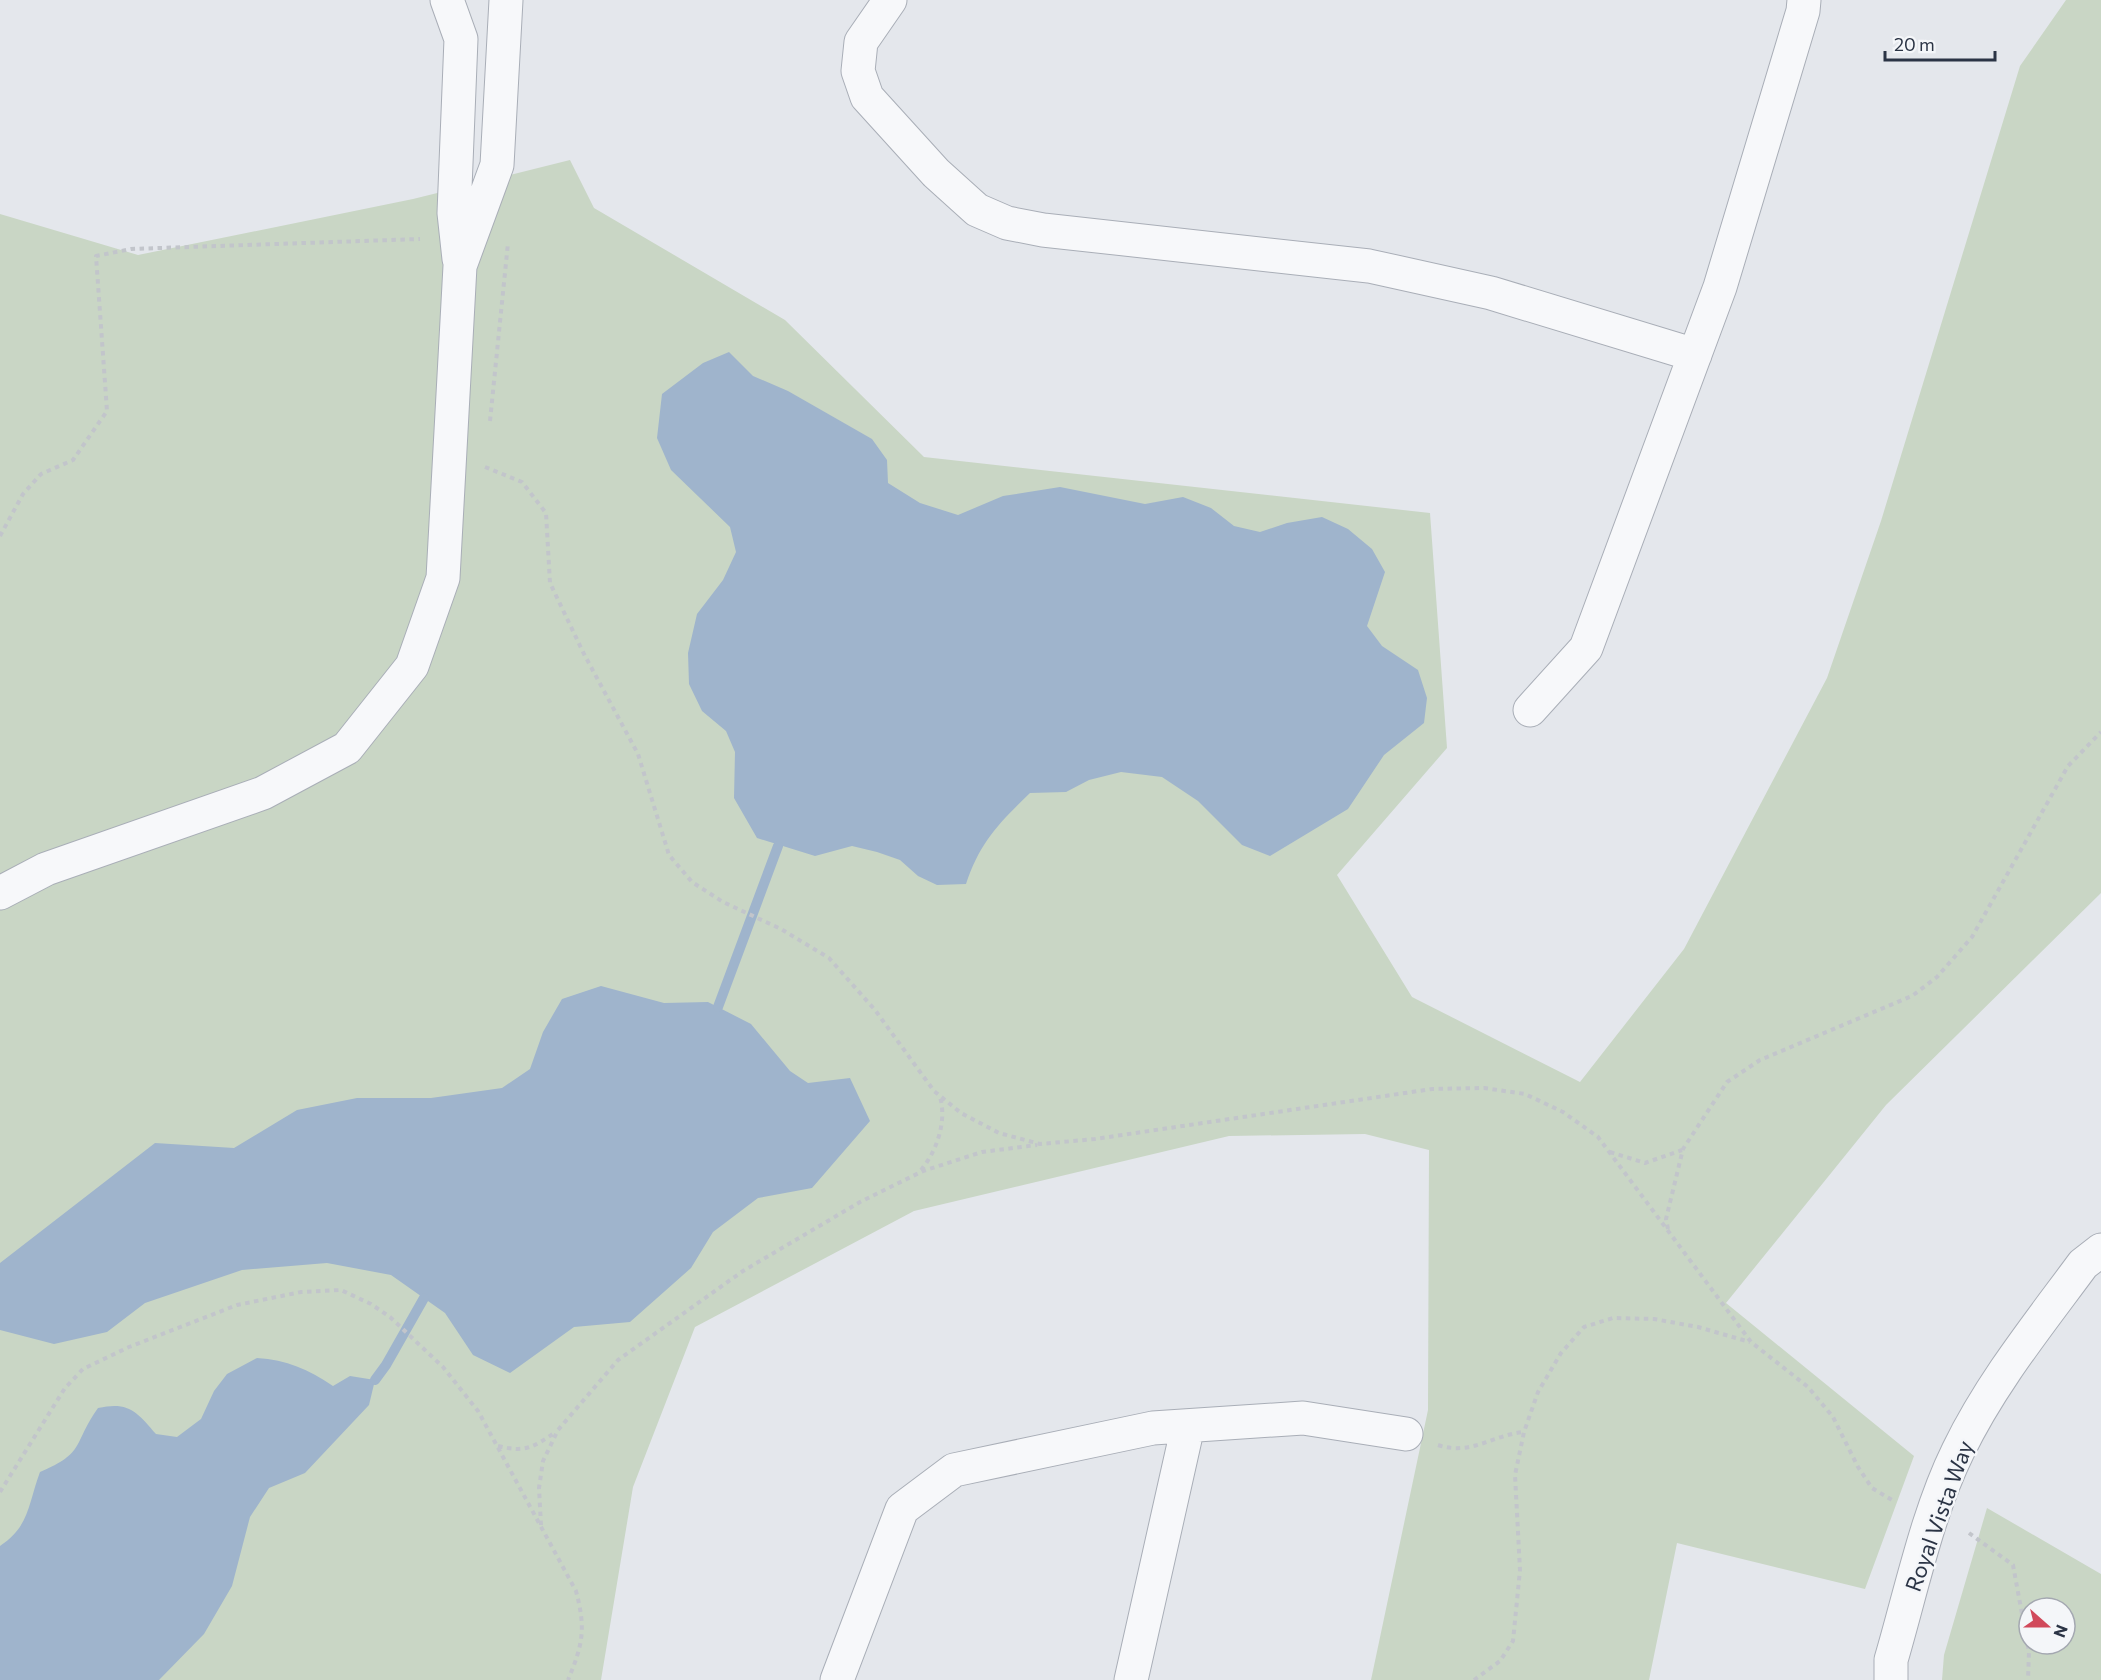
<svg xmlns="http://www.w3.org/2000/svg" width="2101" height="1680" font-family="Commissioner,sans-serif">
  <rect width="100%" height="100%" fill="#e4e7ec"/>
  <!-- green -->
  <path fill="#c9d6c5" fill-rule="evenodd" d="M2066,0H2101V893L1886,1105L1726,1303L1914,1456L1865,1589L1677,1543L1649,1680H1371L1428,1410L1429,1150L1365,1134L1229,1136L914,1211L695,1327L633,1487L601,1680H0V214L138,255L413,199L570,160L594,208L785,320L924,457L1430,513L1447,748L1337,875L1412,997L1580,1082L1684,949L1827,678L1881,521L2020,66Z
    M1987,1508L2101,1574V1680H1942L1944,1655ZM2029,1608H2065V1644H2029Z"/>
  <!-- water -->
  <path fill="#9fb4cc" d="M729,352L753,376L788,391L872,439L887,460L888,483L920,503L958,515L1003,496L1060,487L1145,504L1183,497L1211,508L1234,526L1260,532L1287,523L1322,517L1348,529L1372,549L1385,572L1367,626L1382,646L1418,670L1427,698L1424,723L1384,755L1348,809L1270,856L1242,845L1198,801L1162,777L1121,772L1089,780L1066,792L1030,793C999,823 980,842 966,884L937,885L918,876L900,860L877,852L852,846L815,856L757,838L734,798L735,752L726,731L702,711L689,684L688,653L697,614L723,580L736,552L730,527L671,470L657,438L662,394L703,363Z
    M601,986L664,1003L708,1002L751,1024L790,1071L808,1083L850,1078L870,1121L812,1188L758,1198L713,1232L691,1268L630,1322L574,1327L510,1373L473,1355L445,1313L391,1275L327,1263L242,1270L145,1303L107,1332L54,1344L0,1330V1263L155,1143L234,1148L297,1110L357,1098H431L502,1088L530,1069L543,1032L562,999Z
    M257,1358C287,1360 308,1369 333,1386L350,1376L375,1380L369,1405L305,1473L269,1488L250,1517L232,1586L204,1634L159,1680H0V1546C30,1526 28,1504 40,1472C86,1453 73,1443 98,1408C129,1401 137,1412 156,1434L177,1437L201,1419L214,1391L227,1374Z"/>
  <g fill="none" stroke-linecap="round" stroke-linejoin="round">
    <!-- stream -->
    <path stroke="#9fb4cc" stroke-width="10" d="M718,1007L778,846
      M375,1380L386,1365L424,1298"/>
    <!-- minor casing -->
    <g stroke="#a9aeb7" stroke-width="35">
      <path id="minor" d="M447,0L461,39L454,213L459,259
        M890,0L861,42L858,71L867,97L936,173L977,210L1007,223L1043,230L1369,266L1491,293L1695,355
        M1530,710L1586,648L1720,287L1803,11L1804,0
        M0,893L46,869L263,793L347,748L412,666L443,578L460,266L497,165L506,0
        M837,1680L902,1509L954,1470L1153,1428L1303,1418L1406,1434
        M1131,1680L1188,1426
        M1891,1680V1660C1911,1592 1927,1514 1958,1451C1991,1383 2038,1325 2083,1264L2101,1250"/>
    </g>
    <!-- path -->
    <path stroke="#c2c5cb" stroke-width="4" stroke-dasharray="4.5 4.5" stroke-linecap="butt" d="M490,421L508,243
      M485,467L522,482L546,513L550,583L584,654L638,754L669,855L692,882L723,902L781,929L829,958L875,1010L934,1091L961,1113L999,1133L1040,1144L1095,1139L1432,1089L1484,1088L1525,1094L1563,1112L1598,1137L1751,1342L1808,1387L1833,1417L1858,1467L1872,1488L1892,1500
      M0,536L23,494L41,474L73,460L107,411L96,256L131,249L420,239
      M1610,1152L1645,1163L1682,1150
      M921,1170C937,1151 947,1121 940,1097
      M1668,1229L1666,1219L1683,1149L1727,1082L1760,1060L1912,996L1937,977L1972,937L2068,766L2101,732
      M1438,1445C1471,1456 1492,1435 1524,1432
      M498,1446C526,1453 533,1447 556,1432
      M0,1492L65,1388L83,1369L129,1347L237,1305L301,1292L341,1290L371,1304L390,1317L443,1367L478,1411L576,1591C586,1629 583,1644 568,1680
      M541,1525L539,1488L543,1461L558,1430L618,1360L743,1271L860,1202L923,1171L982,1152L1037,1145
      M1969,1533L2013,1565L2029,1652L2028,1680
      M1474,1680L1500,1661L1513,1641L1520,1570L1515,1475L1524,1432L1538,1392L1561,1353L1584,1327L1613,1318L1654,1319L1698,1327L1750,1342"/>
    <!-- minor -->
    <use href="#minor" stroke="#f7f8fa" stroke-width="33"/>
  </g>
  <g text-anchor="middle" stroke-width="5" stroke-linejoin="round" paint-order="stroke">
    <!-- street labels -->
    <g font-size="22" fill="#2b3445" stroke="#f4f6f9">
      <text transform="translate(1939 1516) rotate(-70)" y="8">Royal Vista Way</text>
    </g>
  </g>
  <!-- north arrow -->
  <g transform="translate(2047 1626) rotate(111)"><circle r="28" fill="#f4f6f9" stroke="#a4a8b1" stroke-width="1.5"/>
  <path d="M0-4.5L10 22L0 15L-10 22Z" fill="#d1495b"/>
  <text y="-9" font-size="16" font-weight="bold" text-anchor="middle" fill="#2b3445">N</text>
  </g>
  <!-- scale -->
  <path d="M1885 51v9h110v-9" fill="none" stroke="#2b3445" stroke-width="3"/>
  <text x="1894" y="51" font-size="18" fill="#2b3445" stroke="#f4f6f9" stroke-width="4.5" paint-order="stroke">20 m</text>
</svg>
